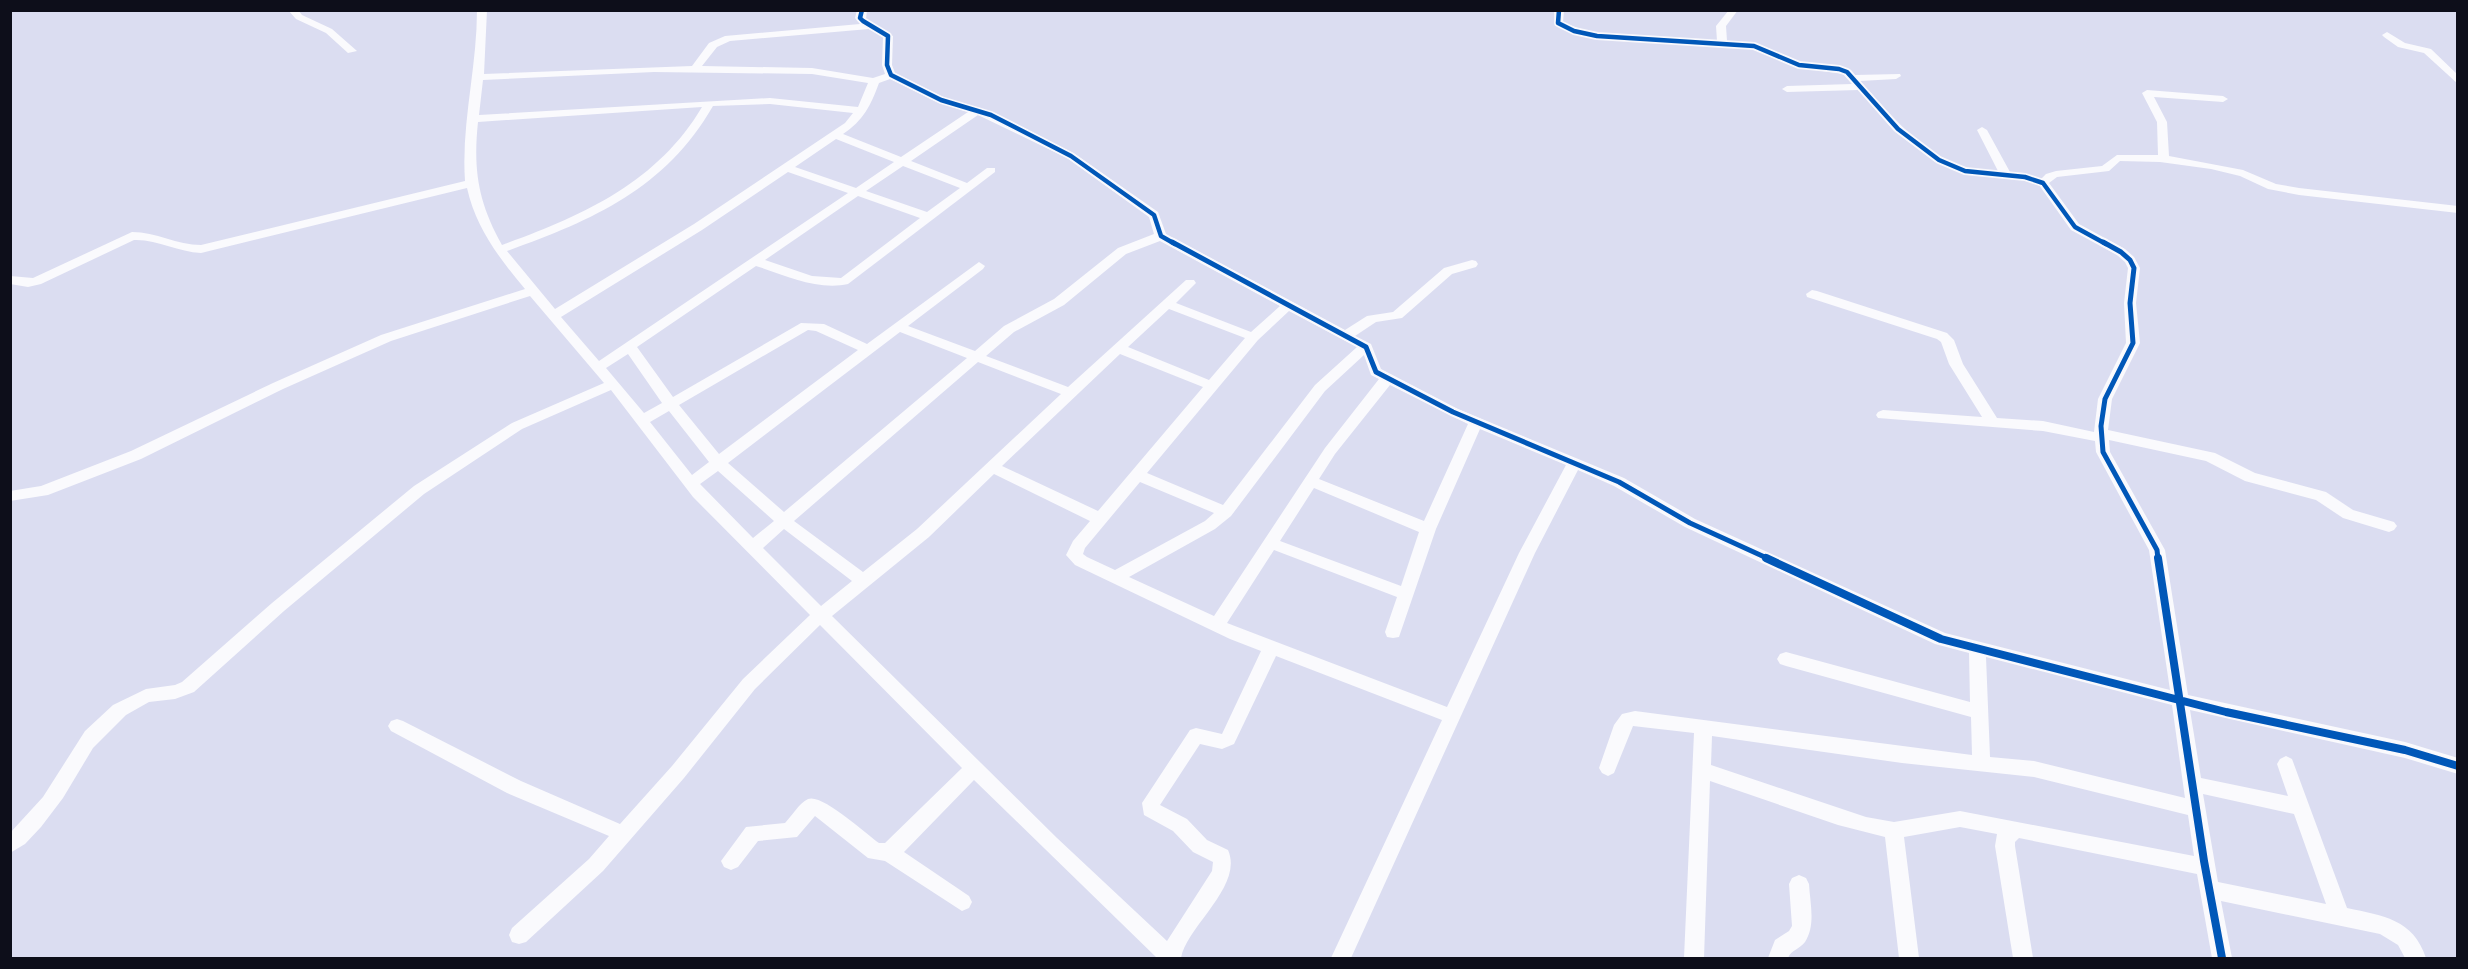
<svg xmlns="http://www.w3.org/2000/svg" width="2468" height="969" font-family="Inter,sans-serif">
  <rect width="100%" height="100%" fill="#dbddf1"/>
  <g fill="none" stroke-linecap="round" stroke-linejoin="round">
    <!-- minor -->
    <path fill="#fafafd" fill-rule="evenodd" d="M288,10H298L302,15L332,29L357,51L348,53L326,33L296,19Z
      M477,10H487L484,74L692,66L709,43L725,36L860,24L855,18L857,10H867L866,19L893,36L892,65L895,73L945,98L995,113L1075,154L1158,212L1166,234L1345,330L1367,316L1393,312L1444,268L1472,260L1476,261L1478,264L1476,267L1452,274L1402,318L1376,322L1355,336L1371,344L1381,369L1458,409L1624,478L1695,519L1945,633L2170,690L2149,550L2096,452L2095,441L2043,431L1878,418L1876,415L1878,412L1883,410L1982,417L1949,364L1941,342L1937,339L1807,297L1806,294L1812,290L1817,291L1947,333L1954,340L1963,364L1997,418L2043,421L2094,432L2098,399L2126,343L2124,303L2128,268L2125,262L2117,255L2071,230L2039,185L2024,180L1965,174L1935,162L1894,131L1858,90L1787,92L1782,89L1787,86L1852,84L1843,74L1795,67L1752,49L1597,39L1571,33L1555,25L1554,10H1564L1563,22C1601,41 1673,38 1717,41L1716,26L1729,10H1738L1726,26L1727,41L1758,44L1801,62L1839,66L1851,70L1855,75L1900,74L1901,76L1896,79L1860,81C1890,114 1921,153 1965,167C1975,170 1988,170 1998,171L1977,130L1982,127L1987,130L2010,172L2041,179L2046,174L2056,171L2102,166L2117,155H2158L2157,122L2142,93L2147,90L2223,96L2228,99L2223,102L2154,97L2167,122L2169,156L2243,170L2276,184L2299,188L2458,206V213L2299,195L2268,189L2240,176L2211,169L2160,162L2120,161L2109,171L2057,177L2049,183L2079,224L2125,249L2134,257L2140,268L2136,303L2140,343L2112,399L2108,430L2215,453L2255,473L2326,492L2353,510L2394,522L2397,526L2394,530L2389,532L2343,518L2316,500L2245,481L2206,461L2109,440L2110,452L2165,550L2188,695L2405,742L2458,758V774L2405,758L2190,710L2201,778L2288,796L2277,764L2280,759L2286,756L2292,759L2347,908C2384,916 2413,919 2426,958H2405L2398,945L2380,934L2221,901L2232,958H2212L2197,874L2019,838L2015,842V846L2033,958H2013L1995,846L1997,834L1960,827L1904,837L1919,958H1899L1885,837L1838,825L1710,781L1704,958H1684L1694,733L1633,726L1614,773L1608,776L1602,773L1599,768L1614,725L1622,714L1635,711L1972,755L1971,717L1786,666L1780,664L1777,659L1780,654L1786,652L1970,702L1969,653L1935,644L1685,527L1614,486L1578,470L1535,553L1351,958H1331L1442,720L1276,656L1234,744L1222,749L1200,744L1160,805L1187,819L1207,840L1228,850C1244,886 1187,926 1181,958H1157L974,780L904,852L969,896L972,902L969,908L962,911L885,861L868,858L815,816L797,837L758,841L738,867L731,870L724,867L721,861L746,827L785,823C792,816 799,803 808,799C822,793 866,834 879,843H885L962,768L820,625L755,689L684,778L603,871L526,942L519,944L512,942L509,935L512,928L589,859L609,836L507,793L391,731L388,726L391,721L397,719L403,721L521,781L620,824L672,766L743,679L810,615L693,497L611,390L522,429L424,494L284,611L194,692L175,699L149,702L126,715L93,748L63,798L41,827L25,844L10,853V833L43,797L85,731L113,705L146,689L175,685L182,682L272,603L414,486L512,423L604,383L530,296L391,341L283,389L141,459L48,495L10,501V491L41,486L131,451L273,383L381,335L525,289C499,258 476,228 467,188L201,253C178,252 157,239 134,240L41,284L28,287L10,284V276L33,278L132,232C156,232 177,245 201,245L465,181C461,124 477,68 477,10ZM869,29L883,37L882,65L885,74L873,78L812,68L702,66L717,47L730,41ZM654,72L812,74L868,83L858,107L770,98L479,115L483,80ZM890,79L937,102L968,112L901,157L843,134C863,121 871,105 879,83ZM770,104L853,113L845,123L694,224L555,309L507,251C593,220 665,189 713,106ZM702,107C657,183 582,216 502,245C478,202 473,170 478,122ZM978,115L1067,158L1149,217L1154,234L1118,248L1054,299L1004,326L975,351L908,326L983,269L985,266L979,262L867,344L824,324L801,323L673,397L637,347L756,266C785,275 818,291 848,284L995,172V168H987L967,183L911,161ZM836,139L894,162L856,188L795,167ZM903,166L960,188L927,212L866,191ZM788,172L848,193L599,361L561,317L702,230ZM858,196L920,218L841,278L812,276L765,260ZM1160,241L1280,306L1251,332L1176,303L1196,283L1194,280H1186L1068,387L986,356L1014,332L1064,305L1126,254ZM1169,309L1245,338L1209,380L1128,347ZM1289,311L1357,347L1315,385L1223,505L1147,473L1258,340ZM808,330L816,331L858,350L719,454L679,405ZM900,332L967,358L784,512L728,463ZM628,354L662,403L644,413L606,368ZM1120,354L1203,387L1098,511L1002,466ZM1364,355L1371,375L1379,379L1325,448L1214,616L1129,577L1215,529L1231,516L1325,391ZM978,362L1061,394L917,529L863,572L794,521ZM1390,385L1468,424L1424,521L1319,479L1335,454ZM669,411L709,462L692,475L650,422ZM1480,429L1566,465L1519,553L1447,707L1227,623L1274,550L1397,597L1385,632L1387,637L1393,638L1399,637L1436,529ZM718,471L774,521L753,538L700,484ZM994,474L1090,521L1073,541L1066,555L1075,565L1230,639L1261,651L1222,734L1196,728L1190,730L1142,803L1144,815L1173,831L1193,852L1213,862L1212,871L1167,941L1057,838L832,616L929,537ZM1140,482L1214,513L1205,521L1115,570L1087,557L1083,554L1085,548ZM1314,488L1419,532L1401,586L1280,541ZM784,529L852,581L821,606L763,548ZM1986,657L2172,705L2185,798L2034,761L1990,757ZM1712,736L1902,763L2034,777L2188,815L2194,856L1960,811L1894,822L1866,817L1711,765ZM2203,794L2294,814L2326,904L2218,882Z
      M2387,32L2405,43L2431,49L2458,75V84L2424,53L2398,47L2384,37L2382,35Z
      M1799,875L1806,878L1809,884C1810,903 1816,925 1805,942C1800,949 1791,950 1788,958H1768L1775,940L1789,931L1792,926L1789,884L1792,878Z"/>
    <!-- cycleway-far2 casing -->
    <g stroke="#f9f9fd" stroke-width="8">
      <path id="cycleway-far2" d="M862,10L860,18L863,21L888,36L887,65L891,75L941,100L991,115L1071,156L1154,215L1161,236L1175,244
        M1559,10L1558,23L1574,31L1597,36L1754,46L1799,65L1839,69L1847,72L1898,129L1939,160L1965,171L2025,177L2043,183L2075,227L2106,244"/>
    </g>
    <!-- cycleway-far1 casing -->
    <g stroke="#f9f9fd" stroke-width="9">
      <path id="cycleway-far1" d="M1172,242L1366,347L1376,372L1453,412L1619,482L1690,523L1769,559
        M2103,242L2121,252L2130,260L2134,268L2130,303L2133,343L2105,399L2101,426L2103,452L2157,550L2158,559"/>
    </g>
    <!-- cycleway casing -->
    <g stroke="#f9f9fd" stroke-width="11">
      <path id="cycleway" d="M1766,558L1941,639L2226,712L2405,750L2458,766
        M2158,558L2204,861L2222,958"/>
    </g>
    <!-- cycleway-far2 -->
    <use href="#cycleway-far2" stroke="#0057b8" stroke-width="4.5"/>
    <!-- cycleway-far1 -->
    <use href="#cycleway-far1" stroke="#0057b8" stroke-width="5"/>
    <!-- cycleway -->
    <use href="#cycleway" stroke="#0057b8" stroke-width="8"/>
  </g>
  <!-- border -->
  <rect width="2468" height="969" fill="none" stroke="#0d0e1a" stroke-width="24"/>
</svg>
